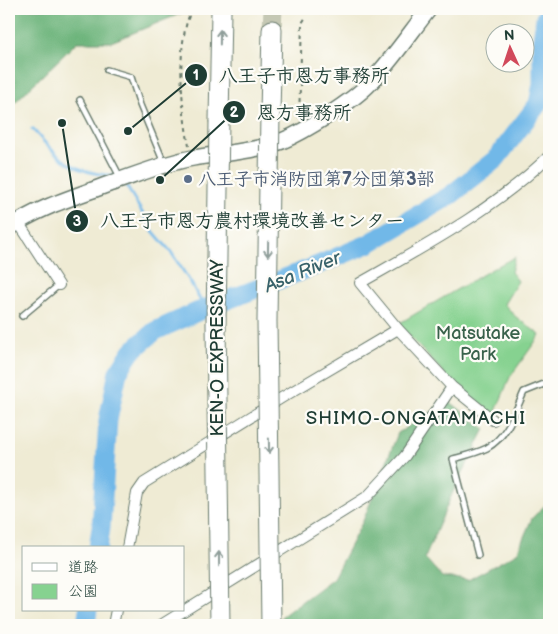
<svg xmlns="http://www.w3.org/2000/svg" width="558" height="634" font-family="'Balsamiq Sans','Klee One',sans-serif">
  <rect width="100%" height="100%" fill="#fdfcf7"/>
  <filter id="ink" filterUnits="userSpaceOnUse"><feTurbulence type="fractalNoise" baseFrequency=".02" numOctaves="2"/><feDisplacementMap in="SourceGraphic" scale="10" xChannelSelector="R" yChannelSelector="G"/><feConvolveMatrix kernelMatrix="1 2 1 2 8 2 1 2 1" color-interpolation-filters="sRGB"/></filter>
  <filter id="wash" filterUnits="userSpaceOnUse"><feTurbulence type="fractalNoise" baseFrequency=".0096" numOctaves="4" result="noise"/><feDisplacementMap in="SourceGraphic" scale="20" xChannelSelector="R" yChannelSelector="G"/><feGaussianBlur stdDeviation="1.12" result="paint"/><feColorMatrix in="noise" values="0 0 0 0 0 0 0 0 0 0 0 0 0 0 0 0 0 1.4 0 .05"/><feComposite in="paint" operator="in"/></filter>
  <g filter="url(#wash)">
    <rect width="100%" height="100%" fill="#efebd4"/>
    <!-- green -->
    <path fill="#86d290" stroke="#528862" d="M515,257L511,272L518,281L504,304L516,317L540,335L510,377L494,416L454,384L398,324L492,269Z"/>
    <!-- forest -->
    <path fill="#6cb47a" stroke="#467857" d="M9,9H192L111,42H77L9,108Z
      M449,401L485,429L452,494L425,558L442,577L468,580L517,553L532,518L549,501V625H282L281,617L333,578L363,521L398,433Z"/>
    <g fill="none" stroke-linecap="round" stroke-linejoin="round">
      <!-- stream -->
      <path stroke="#71b8e8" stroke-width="3" d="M32,129C39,135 44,143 51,149C68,167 91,175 115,175
        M127,187L153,231L171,252L191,283L205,309"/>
      <!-- river -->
      <path stroke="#71b8e8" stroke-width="19" d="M98,548L101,528L108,420L118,372L132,351L155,331L199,311L313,267L368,244L451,195L496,159L538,104L542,84V40L545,18L549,9
        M86,625L88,610"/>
    </g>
  </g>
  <g filter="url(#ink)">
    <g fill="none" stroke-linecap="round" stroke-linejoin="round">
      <!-- motorway-tunnel -->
      <path stroke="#c5c8b4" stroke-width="19" stroke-dasharray="19 9" stroke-linecap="butt" d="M272,30L273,9"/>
      <!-- service casing -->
      <g stroke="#687a6c" stroke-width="8">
        <path id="service" d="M107,70L131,77L140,105L164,163
          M80,100L120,177
          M22,316L59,285
          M478,555L453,459C464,456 477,453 487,448C507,437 515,412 524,392L549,382"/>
      </g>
      <!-- minor casing -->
      <g stroke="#687a6c" stroke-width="12">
        <path id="minor" d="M18,222L59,285
          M493,420L452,387L398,329L360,283C425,246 495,209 549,156
          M127,548L137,493L144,483L283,397L398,329
          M113,625L116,610
          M161,625L368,496L405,456L452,387"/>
      </g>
      <!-- secondary casing -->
      <g stroke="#687a6c" stroke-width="18">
        <path id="secondary" d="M9,228C39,207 75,197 109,184C136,175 164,163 193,158C223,153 253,152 282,141C306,131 353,101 370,83C392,60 410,33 429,9"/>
      </g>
      <!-- motorway casing -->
      <g stroke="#687a6c" stroke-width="21">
        <path id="motorway" d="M270,113L272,30
          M219,121L221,11"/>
      </g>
      <!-- path -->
      <path stroke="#687a6c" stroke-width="2" stroke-dasharray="4 4" stroke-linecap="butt" d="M185,9L189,16C176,51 182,110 189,146
        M299,118L302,23L306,17
        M9,197L17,210
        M9,210L15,207"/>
      <!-- service -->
      <use href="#service" stroke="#fff" stroke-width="5"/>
      <!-- minor -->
      <use href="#minor" stroke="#fff" stroke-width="10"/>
      <!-- secondary -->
      <use href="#secondary" stroke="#fff" stroke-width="15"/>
      <!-- motorway -->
      <use href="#motorway" stroke="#fff" stroke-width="19"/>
      <!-- motorway-bridge casing -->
      <g stroke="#687a6c" stroke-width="21" stroke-linecap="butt">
        <path id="motorway-bridge" d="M270,113L267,321L271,625
          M219,121L216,324L220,625"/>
      </g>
      <!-- motorway-bridge -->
      <use href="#motorway-bridge" stroke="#fff" stroke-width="19"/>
    </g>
    <!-- one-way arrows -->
    <defs><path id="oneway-shaft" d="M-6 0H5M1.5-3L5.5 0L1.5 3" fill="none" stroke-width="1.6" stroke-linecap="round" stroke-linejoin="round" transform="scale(1.25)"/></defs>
    <g stroke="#8f9e9a">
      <use href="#oneway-shaft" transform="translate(220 37) rotate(-89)"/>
      <use href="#oneway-shaft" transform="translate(268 249) rotate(91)"/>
      <use href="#oneway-shaft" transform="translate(269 446) rotate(89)"/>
      <use href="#oneway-shaft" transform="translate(219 559) rotate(-91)"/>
    </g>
  </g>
  <!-- markers -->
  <circle fill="#5c6f8a" stroke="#fdfcf7" stroke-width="2" cx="188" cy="179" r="5"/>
  <g text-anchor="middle" stroke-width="4.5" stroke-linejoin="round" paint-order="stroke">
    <!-- service labels -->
    <g font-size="18" font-weight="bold" fill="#4e5e75" stroke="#fdfcf7" text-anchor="start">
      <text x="198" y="185">八王子市消防団第7分団第3部</text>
    </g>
    <!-- park labels -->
    <g font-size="18" fill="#39624b" stroke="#fdfcf7">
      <text x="478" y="339">Matsutake<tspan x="478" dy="21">Park</tspan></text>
    </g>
    <!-- street labels -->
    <g font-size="18" fill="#1f3d34" stroke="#fdfcf7">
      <text transform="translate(217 348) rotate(-90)" y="6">KEN-O EXPRESSWAY</text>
    </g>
    <!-- water labels -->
    <g font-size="19" font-style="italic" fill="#38626a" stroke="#fdfcf7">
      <text transform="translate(302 271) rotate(-22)" y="7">Asa River</text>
    </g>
    <!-- neighbourhood labels -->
    <g font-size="19" letter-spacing="1" fill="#1f3d34" stroke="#fdfcf7">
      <text x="416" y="424">SHIMO-ONGATAMACHI</text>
    </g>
  </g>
  <!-- callouts -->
  <path fill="none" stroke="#1f3d34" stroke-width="2" d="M128 131L196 75M160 180L234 112M62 123L77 221"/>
  <g fill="#1f3d34" stroke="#fdfcf7" stroke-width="2">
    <circle cx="128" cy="131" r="5"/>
    <circle cx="160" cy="180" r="5"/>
    <circle cx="62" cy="123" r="5"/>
    <circle cx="196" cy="75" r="12"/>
    <circle cx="234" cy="112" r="12"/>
    <circle cx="77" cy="221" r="12"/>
  </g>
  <g font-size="15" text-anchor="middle" font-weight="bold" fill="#fff">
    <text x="196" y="80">1</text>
    <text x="234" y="117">2</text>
    <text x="77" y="226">3</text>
  </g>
  <g font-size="19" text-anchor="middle" font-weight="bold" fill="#1f3d34" stroke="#fdfcf7" stroke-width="4.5" stroke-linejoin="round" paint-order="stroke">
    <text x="304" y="82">八王子市恩方事務所</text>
    <text x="304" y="119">恩方事務所</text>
    <text x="252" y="227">八王子市恩方農村環境改善センター</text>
  </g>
  <!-- margin -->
  <rect width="558" height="634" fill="none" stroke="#fdfcf7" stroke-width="30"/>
  <!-- legend -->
  <rect x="22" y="546" width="162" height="65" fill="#fdfcf7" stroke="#a4b0a9"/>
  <rect x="32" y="563" width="25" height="8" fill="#ffffff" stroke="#a4b0a9"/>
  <text x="68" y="572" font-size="15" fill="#1f3d34">道路</text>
  <rect x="32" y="584" width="25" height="15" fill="#86d290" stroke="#a4b0a9"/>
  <text x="68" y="596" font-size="15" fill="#1f3d34">公園</text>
  <!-- north arrow -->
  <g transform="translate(510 48) rotate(357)"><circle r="24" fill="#fdfcf7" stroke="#a4b0a9"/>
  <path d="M0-4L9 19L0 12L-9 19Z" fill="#d1495b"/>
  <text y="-8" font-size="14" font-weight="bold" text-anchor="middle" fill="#1f3d34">N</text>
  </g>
</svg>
